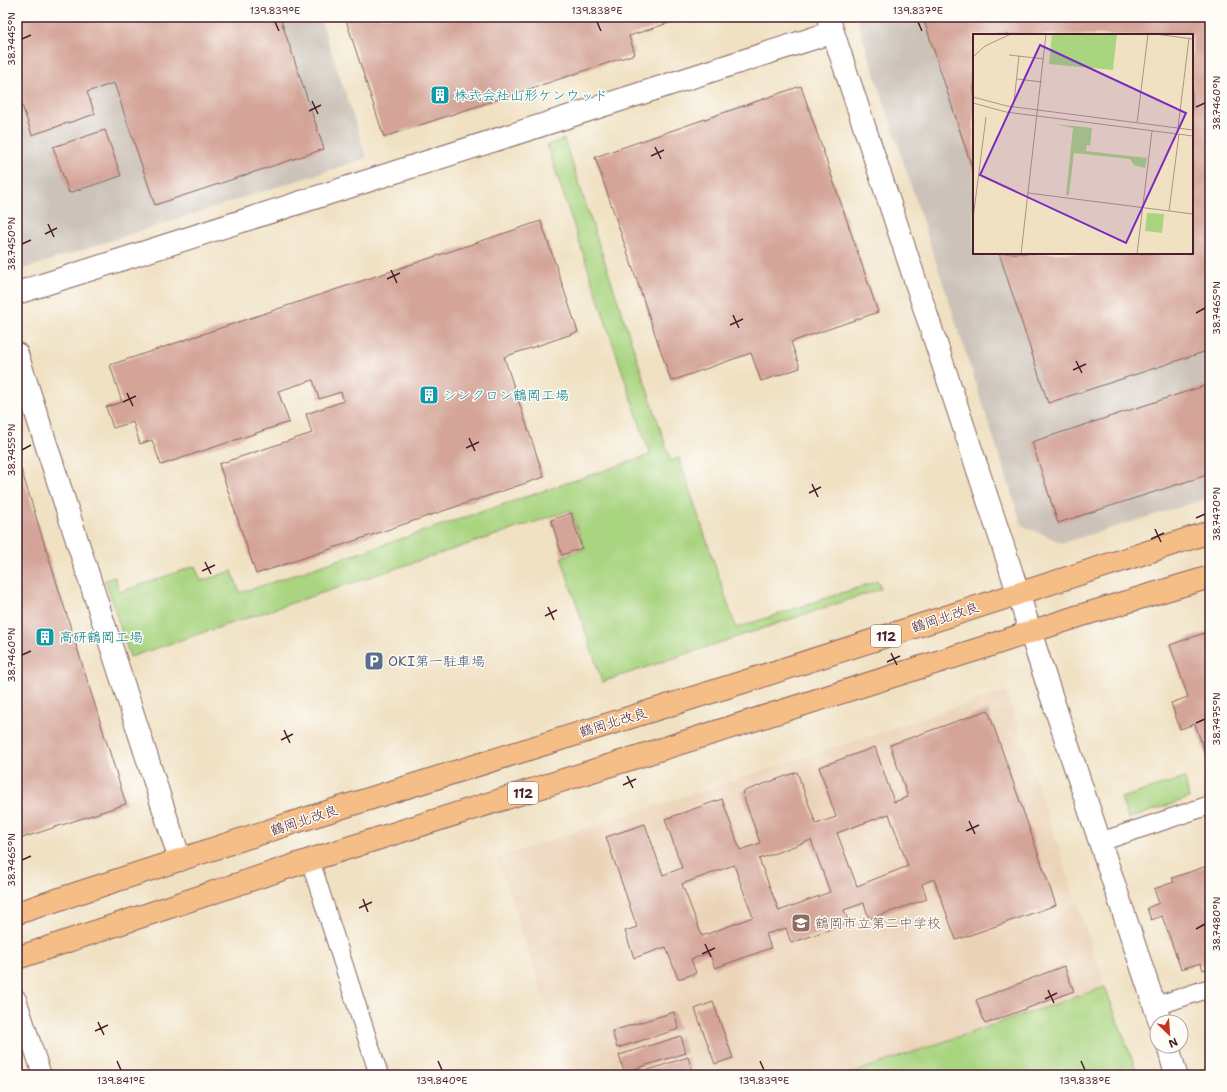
<svg xmlns="http://www.w3.org/2000/svg" width="1227" height="1092" font-family="'Shantell Sans','Klee One',sans-serif">
  <rect width="100%" height="100%" fill="#fdfcf7"/>
  <filter id="ink" filterUnits="userSpaceOnUse"><feTurbulence type="fractalNoise" baseFrequency=".025" numOctaves="2"/><feDisplacementMap in="SourceGraphic" scale="8" xChannelSelector="R" yChannelSelector="G"/><feConvolveMatrix kernelMatrix="1 2 1 2 8 2 1 2 1" color-interpolation-filters="sRGB"/></filter>
  <filter id="wash" filterUnits="userSpaceOnUse"><feTurbulence type="fractalNoise" baseFrequency=".012" numOctaves="4" result="noise"/><feDisplacementMap in="SourceGraphic" scale="16" xChannelSelector="R" yChannelSelector="G"/><feGaussianBlur stdDeviation="0.9" result="paint"/><feColorMatrix in="noise" values="0 0 0 0 0 0 0 0 0 0 0 0 0 0 0 0 0 1.4 0 .05"/><feComposite in="paint" operator="in"/></filter>
  <g filter="url(#wash)">
    <rect width="100%" height="100%" fill="#f0e1c3"/>
    <!-- built -->
    <path fill="#ebd3b8" d="M1006,691L1105,987L1138,1075H569L497,858Z"/>
    <!-- industrial -->
    <path fill="#ccc2b9" fill-rule="evenodd" d="M17,17H320L367,158L17,271Z
      M856,17H1210V498L1062,543L1022,525ZM974,35H1192V253H974Z"/>
    <!-- green -->
    <path fill="#a9d480" stroke="#7a7a56" d="M564,139L671,461L679,458L736,628L878,581L881,589L602,682L561,557L584,549L571,510L130,657L105,580L115,577L120,592L195,566L201,581L232,571L240,593L650,455L547,145Z
      M1185,778L1189,798L1128,819L1121,798Z
      M1105,987L1138,1075H846Z"/>
    <g id="blocks">
      <!-- building -->
      <path fill="#d4a498" fill-rule="evenodd" d="M17,17H280L324,149L155,205L114,83L87,92L95,114L32,135L17,90Z
        M345,17H687L629,36L635,54L384,137Z
        M923,17H1210V350L1048,403L999,253H1192V35H974V174Z
        M801,86L878,312L791,342L800,368L761,381L751,353L671,381L595,157Z
        M105,130L121,176L69,193L53,147Z
        M541,221L578,332L504,357L544,477L256,574L219,464L312,433L306,414L344,401L341,392L319,399L313,380L278,391L289,422L161,465L152,440L140,444L133,422L113,428L106,407L122,402L110,365Z
        M1210,384V474L1058,523L1032,442Z
        M21,469L126,804L19,839L17,832V470Z
        M571,513L582,548L562,555L551,520Z
        M1210,631V767L1195,724L1180,729L1171,703L1188,697L1170,645Z
        M988,710L1056,905L956,940L934,879L922,884L927,899L869,919L864,903L844,910L849,923L791,943L786,928L766,934L771,948L715,968L709,953L691,959L696,973L678,979L666,947L634,958L625,931L637,927L606,837L645,824L663,875L682,868L665,819L722,799L740,850L760,843L742,792L797,772L816,824L836,817L819,767L875,747L894,802L908,797L890,745ZM889,814L908,866L857,886L837,833ZM811,840L830,892L779,911L759,859ZM734,865L753,917L702,936L682,884Z
        M1210,865V968L1203,970L1201,963L1181,969L1162,916L1151,920L1147,908L1159,903L1154,889L1174,882L1172,878Z
        M1064,966L1074,991L985,1024L976,1000Z
        M713,1002L733,1058L715,1064L695,1009Z
        M674,1012L679,1029L617,1048L612,1031Z
        M681,1036L686,1053L624,1072L619,1055Z
        M688,1057L693,1074L633,1075Z"/>
    </g>
  </g>
  <g filter="url(#ink)">
    <use href="#blocks" fill-opacity="0" stroke="#846360" stroke-width="1"/>
    <g fill="none" stroke-linecap="round" stroke-linejoin="round">
      <!-- minor casing -->
      <g stroke="#846360" stroke-width="20">
        <path id="minor" d="M1100,842L1210,805
          M310,860L379,1075
          M17,999L42,1075
          M1156,1006L1210,988"/>
      </g>
      <!-- tertiary casing -->
      <g stroke="#846360" stroke-width="24">
        <path id="tertiary" d="M828,17L1006,555L1039,659L1160,1022
          M17,293L833,32
          M17,354L180,860
          M1168,1046L1176,1075"/>
      </g>
      <!-- trunk casing -->
      <g stroke="#846360" stroke-width="24">
        <path id="trunk" d="M17,913L295,822L753,679L1210,532
          M17,958L310,860L985,647L1079,616L1210,577"/>
      </g>
      <!-- minor -->
      <use href="#minor" stroke="#fff" stroke-width="18"/>
      <!-- tertiary -->
      <use href="#tertiary" stroke="#fff" stroke-width="22"/>
      <!-- trunk -->
      <use href="#trunk" stroke="#f6be87" stroke-width="22"/>
    </g>
  </g>
  <!-- ticks -->
  <path fill="none" stroke="#4a1f2b" stroke-width="1.5" d="M275,22L279,31M597,22L601,31M918,22L922,31M22,39L31,35M312,101L318,114M1196,107L1205,103M309,111L321,105M655,147L661,159M651,156L664,150M48,224L54,237M45,234L57,228M22,244L31,240M391,270L397,283M387,279L400,273M1196,313L1205,308M733,315L739,328M730,325L743,319M1076,361L1082,373M1073,370L1086,364M127,393L133,406M123,402L136,396M469,438L475,451M466,448L479,442M22,450L31,445M812,484L818,497M809,493L821,487M1196,518L1205,514M1155,529L1161,542M1151,539L1164,533M205,562L211,574M202,571L215,565M548,607L554,620M545,616L557,610M891,653L897,665M22,655L31,651M887,662L900,656M1196,723L1205,719M284,730L290,743M281,740L293,734M627,776L633,788M623,785L636,779M969,821L975,834M966,831L979,825M22,860L31,856M363,899L368,912M359,908L372,902M1196,929L1205,924M705,944L711,957M702,954L715,948M1048,990L1054,1003M1045,999L1057,993M98,1022L104,1035M95,1031L108,1025M117,1061L121,1070M438,1061L442,1070M760,1061L764,1070M1081,1061L1085,1070"/>
  <!-- icons -->
  <defs>
    <g id="building-square" transform="scale(1)"><rect x="-9" y="-9" width="18" height="18" rx="4" fill="#0f9aa8" stroke="#fdfcf7"/><path d="M-4-6H4V6H1V3H-1V6H-4ZM-2.5-4.3h1.7v1.8h-1.7ZM.8-4.3h1.7v1.8H.8ZM-2.5-1h1.7V.8h-1.7ZM.8-1h1.7V.8H.8Z" fill="#fff"/></g>
    <g id="parking-square" transform="scale(1)"><rect x="-9" y="-9" width="18" height="18" rx="4" fill="#5c6f8a" stroke="#fdfcf7"/><path d="M-3.5-5.5H1a3.5 3.5 0 0 1 0 7H-1V5.5H-3.5ZM-1-3.4V-.6H.8a1.4 1.4 0 0 0 0-2.8Z" fill="#fff"/></g>
    <g id="school-square" transform="scale(1)"><rect x="-9" y="-9" width="18" height="18" rx="4" fill="#8d6e63" stroke="#fdfcf7"/><path d="M0-5L7-2L0 1L-7-2ZM-4 1L0 2.5L4 1V4Q0 6-4 4Z" fill="#fff"/></g>
  </defs>
  <g fill-rule="evenodd">
    <use href="#building-square" x="440" y="95"/>
    <use href="#building-square" x="429" y="395"/>
    <use href="#building-square" x="45" y="637"/>
    <use href="#parking-square" x="374" y="661"/>
    <use href="#school-square" x="801" y="923"/>
  </g>
  <g text-anchor="middle" stroke-width="3" stroke-linejoin="round" paint-order="stroke">
    <!-- shield labels -->
    <g fill="#fdfcf7" stroke="#806168" stroke-width="1">
      <rect x="871" y="625" width="30" height="22" rx="3"/>
      <rect x="508" y="782" width="30" height="22" rx="3"/>
    </g>
    <g font-size="13" font-weight="bold" fill="#4a1f2b">
      <text x="886" y="641">112</text>
      <text x="523" y="798">112</text>
    </g>
    <!-- culture labels -->
    <g font-size="14" fill="#0d838f" stroke="#fdfcf7" text-anchor="start">
      <text x="454" y="100">株式会社山形ケンウッド</text>
      <text x="443" y="400">シンクロン鶴岡工場</text>
      <text x="59" y="642">高研鶴岡工場</text>
    </g>
    <!-- street labels -->
    <g font-size="14" fill="#4a1f2b" stroke="#fdfcf7">
      <text transform="translate(945 617) rotate(-18)" y="5">鶴岡北改良</text>
      <text transform="translate(613 722) rotate(-17)" y="5">鶴岡北改良</text>
      <text transform="translate(304 820) rotate(-18)" y="5">鶴岡北改良</text>
    </g>
    <!-- service labels -->
    <g font-size="14" fill="#4e5e75" stroke="#fdfcf7" text-anchor="start">
      <text x="388" y="666">OKI第一駐車場</text>
    </g>
    <!-- education labels -->
    <g font-size="14" fill="#785e54" stroke="#fdfcf7" text-anchor="start">
      <text x="815" y="928">鶴岡市立第二中学校</text>
    </g>
  </g>
  <!-- overview -->
  <g transform="translate(973 34)">
    <rect width="220" height="220" fill="#f0e1c3"/>
    <path d="M79,0H144L140,36L76,30ZM81,90L119,94L117,112L114,111L113,117L174,124L172,134L161,131L157,125L101,119L96,161H93L100,94ZM174,179L191,180L189,199L172,197Z" fill="#a9d480"/>
    <path fill="none" stroke="#ae9386" stroke-width="1" d="M182,0L220,5M36,21L71,25M0,23L12,12L38,0M44,45L69,48M0,63L34,72L220,96M41,68L46,22M0,69L33,78L220,102M164,89L175,0M205,94L216,4M55,159L220,180M196,177L206,100M0,185L13,83M48,220L73,0M164,220L179,97"/>
    <path fill="#7b2cbf" fill-opacity="0.15" stroke="#7b2cbf" stroke-width="2" d="M67,11L213,79L153,209L7,141Z"/>
    <rect width="220" height="220" fill="none" stroke="#4a1f2b" stroke-width="2"/>
  </g>
  <!-- margin -->
  <rect width="1227" height="1092" fill="none" stroke="#fdfcf7" stroke-width="44"/>
  <!-- north arrow -->
  <g transform="translate(1169 1034) rotate(155)"><circle r="19" fill="#fdfcf7" stroke="#b5a4a5"/>
  <path d="M0-3L7 15L0 10L-7 15Z" fill="#c8321e"/>
  <text y="-6" font-size="11" font-weight="bold" text-anchor="middle" fill="#4a1f2b">N</text>
  </g>
  <rect x="22" y="22" width="1183" height="1048" fill="none" stroke="#4a1f2b" stroke-width="1.5"/>
  <g font-size="10" text-anchor="middle" fill="#4a1f2b">
    <text x="275" y="14">139.839°E</text>
    <text x="597" y="14">139.838°E</text>
    <text x="918" y="14">139.837°E</text>
    <text transform="translate(11 39) rotate(-90)" y="4">38.7445°N</text>
    <text transform="translate(1216 103) rotate(-90)" y="4">38.7460°N</text>
    <text transform="translate(11 244) rotate(-90)" y="4">38.7450°N</text>
    <text transform="translate(1216 308) rotate(-90)" y="4">38.7465°N</text>
    <text transform="translate(11 450) rotate(-90)" y="4">38.7455°N</text>
    <text transform="translate(1216 514) rotate(-90)" y="4">38.7470°N</text>
    <text transform="translate(11 655) rotate(-90)" y="4">38.7460°N</text>
    <text transform="translate(1216 719) rotate(-90)" y="4">38.7475°N</text>
    <text transform="translate(11 860) rotate(-90)" y="4">38.7465°N</text>
    <text transform="translate(1216 924) rotate(-90)" y="4">38.7480°N</text>
    <text x="121" y="1084">139.841°E</text>
    <text x="442" y="1084">139.840°E</text>
    <text x="764" y="1084">139.839°E</text>
    <text x="1085" y="1084">139.838°E</text>
  </g>
</svg>
